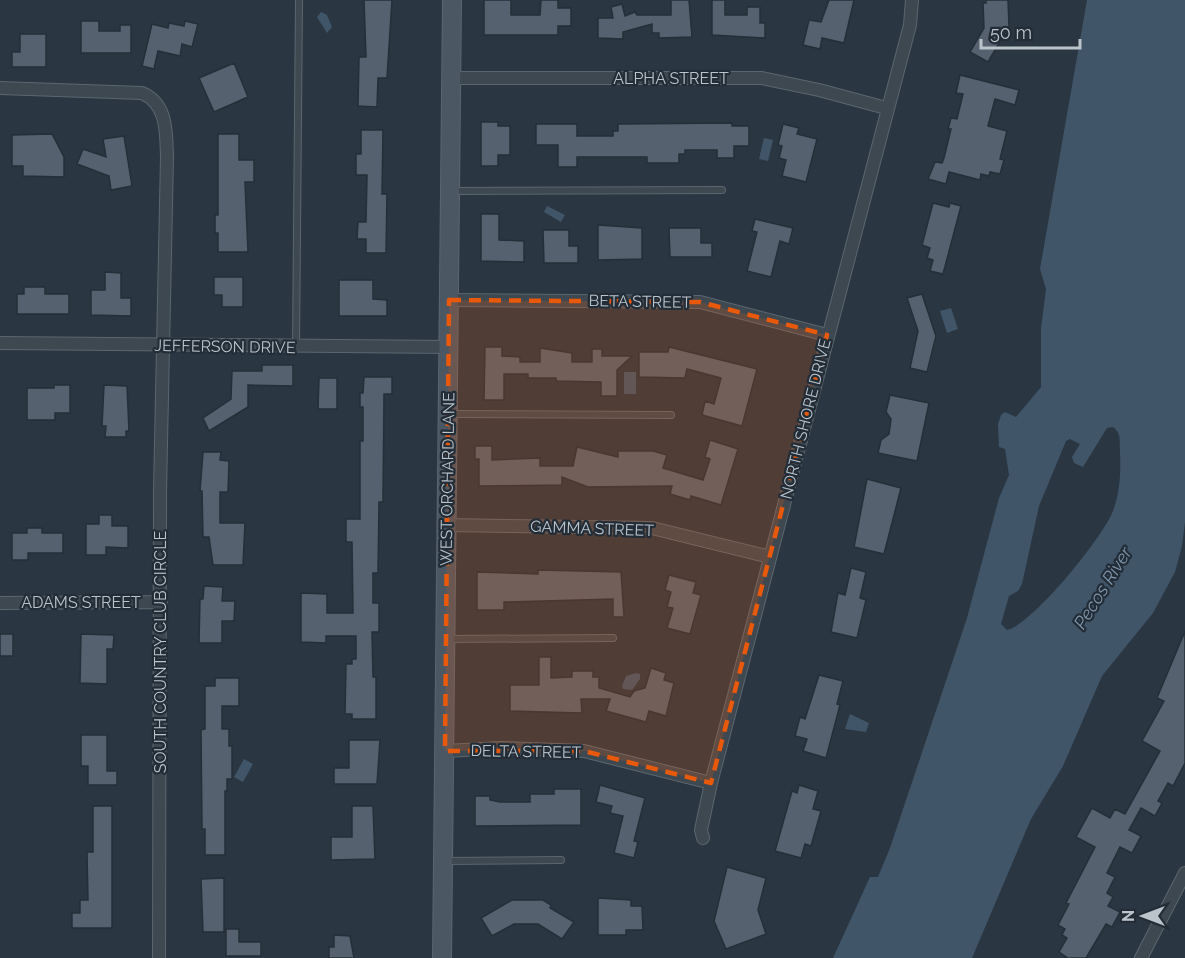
<svg xmlns="http://www.w3.org/2000/svg" width="1185" height="958" font-family="Raleway,sans-serif">
  <rect width="100%" height="100%" fill="#2a3641"/>
  <!-- water -->
  <path fill="#415569" fill-rule="evenodd" d="M1087,0H1185V522L1182,546L1175,572L1153,613L1102,676L1063,766L1031,819L972,958H833L870,877H878L890,848L967,618L999,498L1009,475L1005,449L999,447L998,424L1001,415L1005,412L1016,417L1041,387V328L1046,289L1040,269ZM1113,427C1122,434 1119,441 1120,452C1121,472 1120,492 1113,511C1103,537 1033,624 1007,630L1001,624L1009,596L1018,591L1022,584L1039,506L1066,441L1070,439L1080,444L1072,457L1074,463L1083,467L1107,428Z
    M321,12L327,15L332,27L327,33L317,17Z
    M764,138L773,140L768,161L759,159Z
    M547,206L565,215L561,222L544,212Z
    M951,308L958,329L947,333L940,311Z
    M624,372H636V394H624Z
    M636,673L640,674V679L632,690L623,689L622,686L626,676Z
    M850,714L869,723L866,732L845,729Z
    M244,759L253,764L243,782L234,777Z"/>
  <!-- building -->
  <path fill="#55616e" stroke="#242f39" stroke-width="1.5" d="M364,0H392L387,78H378L377,107L358,106L359,57H366Z
    M484,0H511V15H540L541,0H558V8H571V26H558V35H484Z
    M671,0H689L692,37L659,38V33H652V24L623,32V39L598,38V18H613L611,7L622,4L625,16L635,12L637,15H671Z
    M712,0H725V15H747V7H760V23H765V38L712,35Z
    M829,0H854L844,43L822,38L820,49L803,45L809,20L821,22Z
    M986,0H1008L1009,26L988,62L970,52L984,28L983,3H986Z
    M81,21H99V31H120V25H131V53H81Z
    M185,21L198,24L192,47L182,44L180,56L158,51L154,69L142,66L152,24L168,28L169,23L184,26Z
    M20,34H46V67H12V52H20Z
    M234,63L248,97L214,112L199,78Z
    M960,75L1019,90L1015,105L995,99L988,126L1007,131L1000,159L1004,160L1000,174L990,172L989,176L981,174L980,180L949,172L946,184L928,179L935,162L942,163L944,158L951,129H948L951,118L957,119L963,94L956,93Z
    M481,122H498V126H510V155H498V166H481Z
    M732,123V126H749V146H734V158H717V150H685V154H679V163H647V157H577V167H558V145H536V124H577V136H613V131H618V124Z
    M783,124L799,128L797,134L817,139L806,182L782,176L786,160L779,158L782,146L778,145Z
    M361,130H383L382,194H387L386,253H366V239H357L358,222H366L367,175H356V154H361Z
    M52,134L64,157V177L23,176V166H12V135Z
    M218,134H239V160H254V182H245L248,252H218V233H215V215H218Z
    M124,136L132,186L111,190L109,176L77,164L83,149L106,157L103,139Z
    M933,203L949,207L950,203L961,206L943,274L930,271L933,260L927,258L930,248L922,245Z
    M481,214H499V240L524,241V262L481,261Z
    M755,219L793,228L789,244L780,241L771,277L747,271L757,232L752,231Z
    M598,225L642,228V259L598,260Z
    M669,228H701V243H712V257H670Z
    M543,230H569V246H578V263H544Z
    M105,272L121,273V298H131V316L91,315V290H105Z
    M214,277H243V307H222V295H214Z
    M339,280H373V299L387,300V316H339Z
    M24,287H45V294H69V314H17V294H24Z
    M922,294L936,336L927,372L910,368L918,331L907,298Z
    M485,347H502V356L520,357V362H540V348L572,353V362H592V349H602V356H632L617,370V396H601V382L556,381V378H528V374H504V400H484Z
    M669,347L757,369L742,426L702,415L705,401L714,404L721,378L687,369L685,378L639,377V352H668Z
    M262,365H293V386L248,385V407L209,431L203,418L231,399L232,371H262Z
    M364,377H392V394H384L383,502H379L378,573H373V603H379V632H372L373,677H376V719H352V714H345L346,664H352V659H356V636H326V643L301,642V593L327,594V613H353L352,542H346V519H360V441H363V407H360V393H363Z
    M319,378H337V409H318Z
    M54,385H70V413H55V420H27V388H54Z
    M104,385L127,386L129,431H126V437H105L106,426H102Z
    M890,395L929,403L917,461L878,453L881,440L889,434L891,419L886,412Z
    M710,440L738,449L721,505L691,496L690,500L670,494L672,486L588,487L562,477V485L479,486V459H475V446H492V460L540,458V466H573L577,447L618,457V451H653L667,455L663,468L703,480L710,459L705,457Z
    M203,452H221L220,460L229,461L228,492H220V523H245L243,565H213L209,537H203L202,491H200Z
    M867,479L901,488L884,554L854,547Z
    M99,515H112V526H128V548L106,547V555H86V524H99Z
    M27,528H42V533H63V553H28V560H12V533H27Z
    M851,568L866,572L860,598L866,600L857,638L831,632L838,593L845,595Z
    M538,570L621,572L624,617H613V599L504,602V610H477V572L538,574Z
    M669,575L696,582L693,593L701,595L690,634L667,628L673,608L667,607L671,592L665,590Z
    M204,586L223,587L222,601H235L234,621H222V643H199L200,599H203Z
    M1185,631V763L1173,786L1168,783L1158,801L1162,803L1155,816L1141,808L1129,830L1141,836L1132,853L1120,847L1107,873L1115,877L1107,893L1113,897L1108,906L1120,912L1112,927L1106,924L1086,958H1068L1059,952L1067,938L1062,935L1065,929L1058,925L1069,904L1066,903L1095,847L1076,837L1092,808L1110,818L1115,809L1125,814L1160,751L1142,741L1164,701L1157,698Z
    M0,634H13V656H0Z
    M81,634L114,635L113,649H107V684L80,683Z
    M539,657H551V678L572,677V671H593V677H599V688L630,697L634,691L645,688L651,668L666,673L664,680L674,683L666,716L649,711L646,722L606,711L610,699H581L582,713L510,711V685H539Z
    M819,675L843,681L837,704L840,705L826,758L803,751L807,739L795,736L800,717L805,719Z
    M215,678H239V706H222V729H229V746H232V779H227V791H225V855H205V829H202L201,730L205,729V686H215Z
    M81,735H107V771H117V785H88V766H81Z
    M349,740H380L377,784H334V768H349Z
    M600,785L645,798L634,841L638,842L634,858L614,853L623,816L610,813L612,806L596,802Z
    M799,785L818,791L813,809L821,811L811,846L805,844L801,858L775,851L792,791L797,793Z
    M554,789H581V825L475,826V796H490V800L500,802H530V794H554Z
    M93,806H112V928H72V913H80V900H88L87,852H93Z
    M352,806H373L375,859L331,860V837H352Z
    M727,867L766,878L758,910L766,934L726,949L714,921Z
    M224,878V932H203L201,879Z
    M598,898L631,900V906H642L643,930H626V935H598Z
    M512,900H543L551,905L550,908L574,922L562,939L538,924H514L492,936L481,918Z
    M226,929H239V942H261V956H226Z
    M334,935L350,936L354,958H329V947H334Z"/>
  <g fill="none" stroke-linecap="round" stroke-linejoin="round">
    <!-- lane casing -->
    <g stroke="#5c666f" stroke-width="8">
      <path id="lane" d="M452,191L722,190
        M296,347L299,0
        M449,414L671,415
        M446,639L613,638
        M444,861L561,860"/>
    </g>
    <!-- street casing -->
    <g stroke="#5c666f" stroke-width="14">
      <path id="street" d="M453,78H762L819,90L886,108
        M0,88L142,93C168,104 166,133 167,157L160,491L159,958
        M449,300L700,302L827,335
        M0,343L449,347
        M446,525L652,528L770,557
        M0,603L161,602
        M445,751L501,748L584,751L711,783
        M703,838L701,830L711,783L910,25L912,0
        M1141,958L1185,873"/>
    </g>
    <!-- secondary casing -->
    <g stroke="#5c666f" stroke-width="20">
      <path id="secondary" d="M442,958L452,0"/>
    </g>
    <!-- lane -->
    <use href="#lane" stroke="#3e4851" stroke-width="6"/>
    <!-- street -->
    <use href="#street" stroke="#3e4851" stroke-width="12"/>
    <!-- secondary -->
    <use href="#secondary" stroke="#4c5764" stroke-width="18"/>
  </g>
  <!-- marked area -->
  <path fill="#e8590c" fill-opacity="0.2" stroke="#e8590c" stroke-width="4.5" stroke-dasharray="12 8" stroke-linejoin="round" d="M449,300L700,302L827,335L711,783L584,751H445Z"/>
  <g text-anchor="middle" stroke-width="4.5" stroke-linejoin="round" paint-order="stroke">
    <!-- street labels -->
    <g font-size="16" fill="#bbc3cb" stroke="#222d37">
      <text x="671" y="84">ALPHA STREET</text>
      <text transform="translate(640 301) rotate(1)" y="6">BETA STREET</text>
      <text transform="translate(225 346) rotate(1)" y="6">JEFFERSON DRIVE</text>
      <text transform="translate(805 419) rotate(-76)" y="6">NORTH SHORE DRIVE</text>
      <text transform="translate(447 479) rotate(-89)" y="6">WEST ORCHARD LANE</text>
      <text transform="translate(592 528) rotate(2)" y="6">GAMMA STREET</text>
      <text x="81" y="608">ADAMS STREET</text>
      <text transform="translate(160 652) rotate(-90)" y="6">SOUTH COUNTRY CLUB CIRCLE</text>
      <text transform="translate(526 751) rotate(1)" y="6">DELTA STREET</text>
    </g>
    <!-- water labels -->
    <g font-size="18" font-style="italic" fill="#7f96ab" stroke="#222d37">
      <text transform="translate(1103 588) rotate(-58)" y="6">Pecos River</text>
    </g>
  </g>
  <!-- north arrow -->
  <g transform="translate(1143 916) rotate(270)" stroke="#222d37" stroke-width="4.5" paint-order="stroke">
  <path d="M0-4.5L10 22L0 15L-10 22Z" fill="#bbc3cb"/>
  <text y="-9" font-size="16" font-weight="bold" text-anchor="middle" fill="#bbc3cb">N</text>
  </g>
  <!-- scale -->
  <path d="M981 39v9h99v-9" fill="none" stroke="#bbc3cb" stroke-width="3"/>
  <text x="990" y="39" font-size="18" fill="#bbc3cb" stroke="#222d37" stroke-width="4.5" paint-order="stroke">50 m</text>
</svg>
